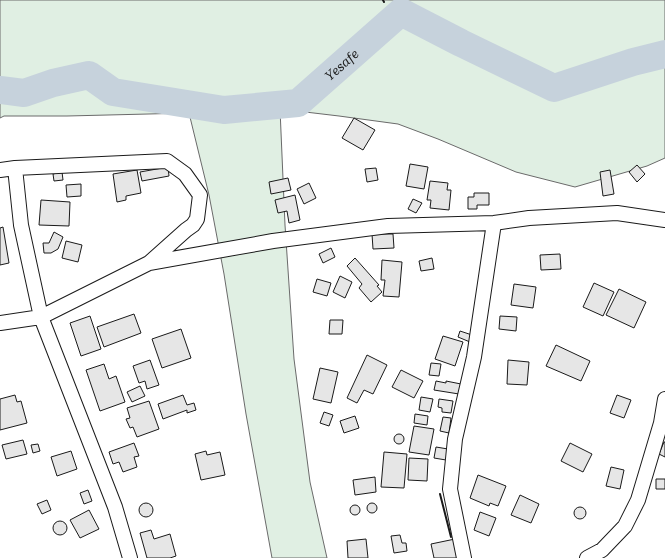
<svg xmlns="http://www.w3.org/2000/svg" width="665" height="558" font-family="'Roboto Serif',serif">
  <rect width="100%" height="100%" fill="#fff"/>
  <!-- grass -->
  <path fill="#e0efe3" stroke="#6a6a6a" d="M0,0H665V158L647,166L575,187L516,172L438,139L398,124L339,116L280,109L285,225L294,359L310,482L327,558H272L246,414L224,274L209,195L189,113L67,116H4L0,118Z"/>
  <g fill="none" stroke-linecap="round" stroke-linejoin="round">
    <!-- river -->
    <path stroke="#c6d2dc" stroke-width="28" id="s1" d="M0,90L24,93L53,83L89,75L113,92L224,110L298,103L401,12L461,43L554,88L633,62L665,54"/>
  </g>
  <!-- building -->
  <path fill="#e6e6e6" stroke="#1a1a1a" d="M354,118L375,130L363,150L342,138Z
    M410,164L428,167L424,189L406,186Z
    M637,165L645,174L637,182L629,172Z
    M168,167L169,176L142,181L140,172Z
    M376,168L378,180L367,182L365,169Z
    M137,170L141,193L126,196V200L117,202L113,174Z
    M610,170L614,194L603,196L600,172Z
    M62,172L63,180L54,181L53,174Z
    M288,178L291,190L271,194L269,182Z
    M430,181L448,183L447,190H451L449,210L430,208L431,200H427Z
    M309,183L316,198L304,204L297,189Z
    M81,184V196L67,197L66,185Z
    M474,193H489V205H477V209H468V197H474Z
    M295,195L300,220L289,223L287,211L278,213L275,200Z
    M413,199L422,203L416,213L408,209Z
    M41,200L70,202L69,226L39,225Z
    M3,227L9,263L0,265V228Z
    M54,232L63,237L58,249L51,253H44L43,243H49Z
    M372,234H393L394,248L373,249Z
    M66,241L82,245L78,262L62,258Z
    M331,248L335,257L323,263L319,254Z
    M560,254L561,269L541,270L540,255Z
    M355,258L379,285L377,286L382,292L371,302L359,288L362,284L347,266Z
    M432,258L434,269L421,271L419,261Z
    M382,260L402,262L399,297L383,296L385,280H381Z
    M340,276L352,282L345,298L333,292Z
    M317,279L331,283L327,296L313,292Z
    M594,283L614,292L603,316L583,307Z
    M514,284L536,287L533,308L511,305Z
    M619,289L646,302L634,328L606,315Z
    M134,314L141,333L104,347L97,327Z
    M90,316L101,349L81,356L70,323Z
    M500,316L517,317L516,331L499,329Z
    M330,320H343L342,334H329Z
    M181,329L191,358L162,368L152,339Z
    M460,331L472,335L470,342L458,337Z
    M443,336L463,342L455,366L435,359Z
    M556,345L590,361L581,381L546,366Z
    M367,355L387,365L373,394L364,390L357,403L347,398Z
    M150,360L159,385L147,389L145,381L139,383L133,366Z
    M508,360L529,362L527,385L507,384Z
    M431,363L441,364L439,376L429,375Z
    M104,364L109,379L116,376L125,402L100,411L86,370Z
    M320,368L338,372L331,403L313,399Z
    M401,370L423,381L414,398L392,387Z
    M436,381L446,383V381L461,384L459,394L434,390Z
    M140,386L145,396L132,402L127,392Z
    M15,395L17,402L21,401L27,423L0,430V399Z
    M183,395L187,405L194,403L196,410L187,413V410L163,419L158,404Z
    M617,395L631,400L624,418L610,413Z
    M421,397L433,399L430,412L419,410Z
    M439,399L453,401L451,413L442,412V408L438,407Z
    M149,401L159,429L137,437L133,427L130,428L126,419L130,418L127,408Z
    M324,412L333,415L329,426L320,423Z
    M415,414L428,416L427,425L414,423Z
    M355,416L359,428L344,433L340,421Z
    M443,417L451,418L449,433L440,431Z
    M414,426L434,429L429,455L409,452Z
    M394 439a5 5 0 1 1 10 0a5 5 0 1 1-10 0Z
    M23,440L27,454L6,459L2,445Z
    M664,442H665V457L659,454Z
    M134,443L139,456L134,457L137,467L123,472L119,462L113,464L109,452Z
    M570,443L592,454L583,472L561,461Z
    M38,444L40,451L33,453L31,445Z
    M436,447L448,449L446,460L434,458Z
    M71,451L77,469L57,476L51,457Z
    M206,451L207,455L220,452L225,475L201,480L195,454Z
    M384,452L407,454L404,488L381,487Z
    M409,458L428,459L427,481L408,480Z
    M611,467L624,470L620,489L606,486Z
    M478,475L506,486L498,506L490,503L489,506L470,498Z
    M375,477L376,492L355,495L353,480Z
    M656,479H665V489H656Z
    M88,490L92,501L84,504L80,493Z
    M520,495L539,504L531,523L511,515Z
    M47,500L51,510L42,514L37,504Z
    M139 510a7 7 0 1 1 14 0a7 7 0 1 1-14 0Z
    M367 508a5 5 0 1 1 10 0a5 5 0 1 1-10 0Z
    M350 510a5 5 0 1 1 10 0a5 5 0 1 1-10 0Z
    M574 513a6 6 0 1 1 12 0a6 6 0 1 1-12 0Z
    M89,510L99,529L80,538L70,520Z
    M480,512L496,518L489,536L474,530Z
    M53 528a7 7 0 1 1 14 0a7 7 0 1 1-14 0Z
    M151,530L154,539L170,534L176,556L170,558H147L140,533Z
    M400,535L402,543H406L407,551L394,553L391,536Z
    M366,539L368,558H348L347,541Z
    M455,539L458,558H434L431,544Z"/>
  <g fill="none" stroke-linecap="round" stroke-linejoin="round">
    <!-- minor casing -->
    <g stroke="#1a1a1a" stroke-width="16">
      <path id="minor" d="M15,168L21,225L41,317L115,507L130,558
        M0,170L15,168L167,161L185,174L200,195L197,219L193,225L186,230L149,263
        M0,323L41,317L149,263L273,241L388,226L494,223L529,218L617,213L665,220
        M464,558L450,489L455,439L474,357L494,223
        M587,558L602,550L625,526L638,500L661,423L665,399"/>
    </g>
    <!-- minor -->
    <use href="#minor" stroke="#fff" stroke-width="14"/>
    <!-- wall -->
    <path stroke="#1a1a1a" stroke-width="2" d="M383,0L384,2
      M440,494L451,537"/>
  </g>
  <g text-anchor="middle" stroke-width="3" stroke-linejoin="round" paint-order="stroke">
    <!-- water labels -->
    <g font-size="13" font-style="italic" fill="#1a1a1a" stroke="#fff">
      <text dy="5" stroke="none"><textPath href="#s1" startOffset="366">Yesafe</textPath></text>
    </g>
  </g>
</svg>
